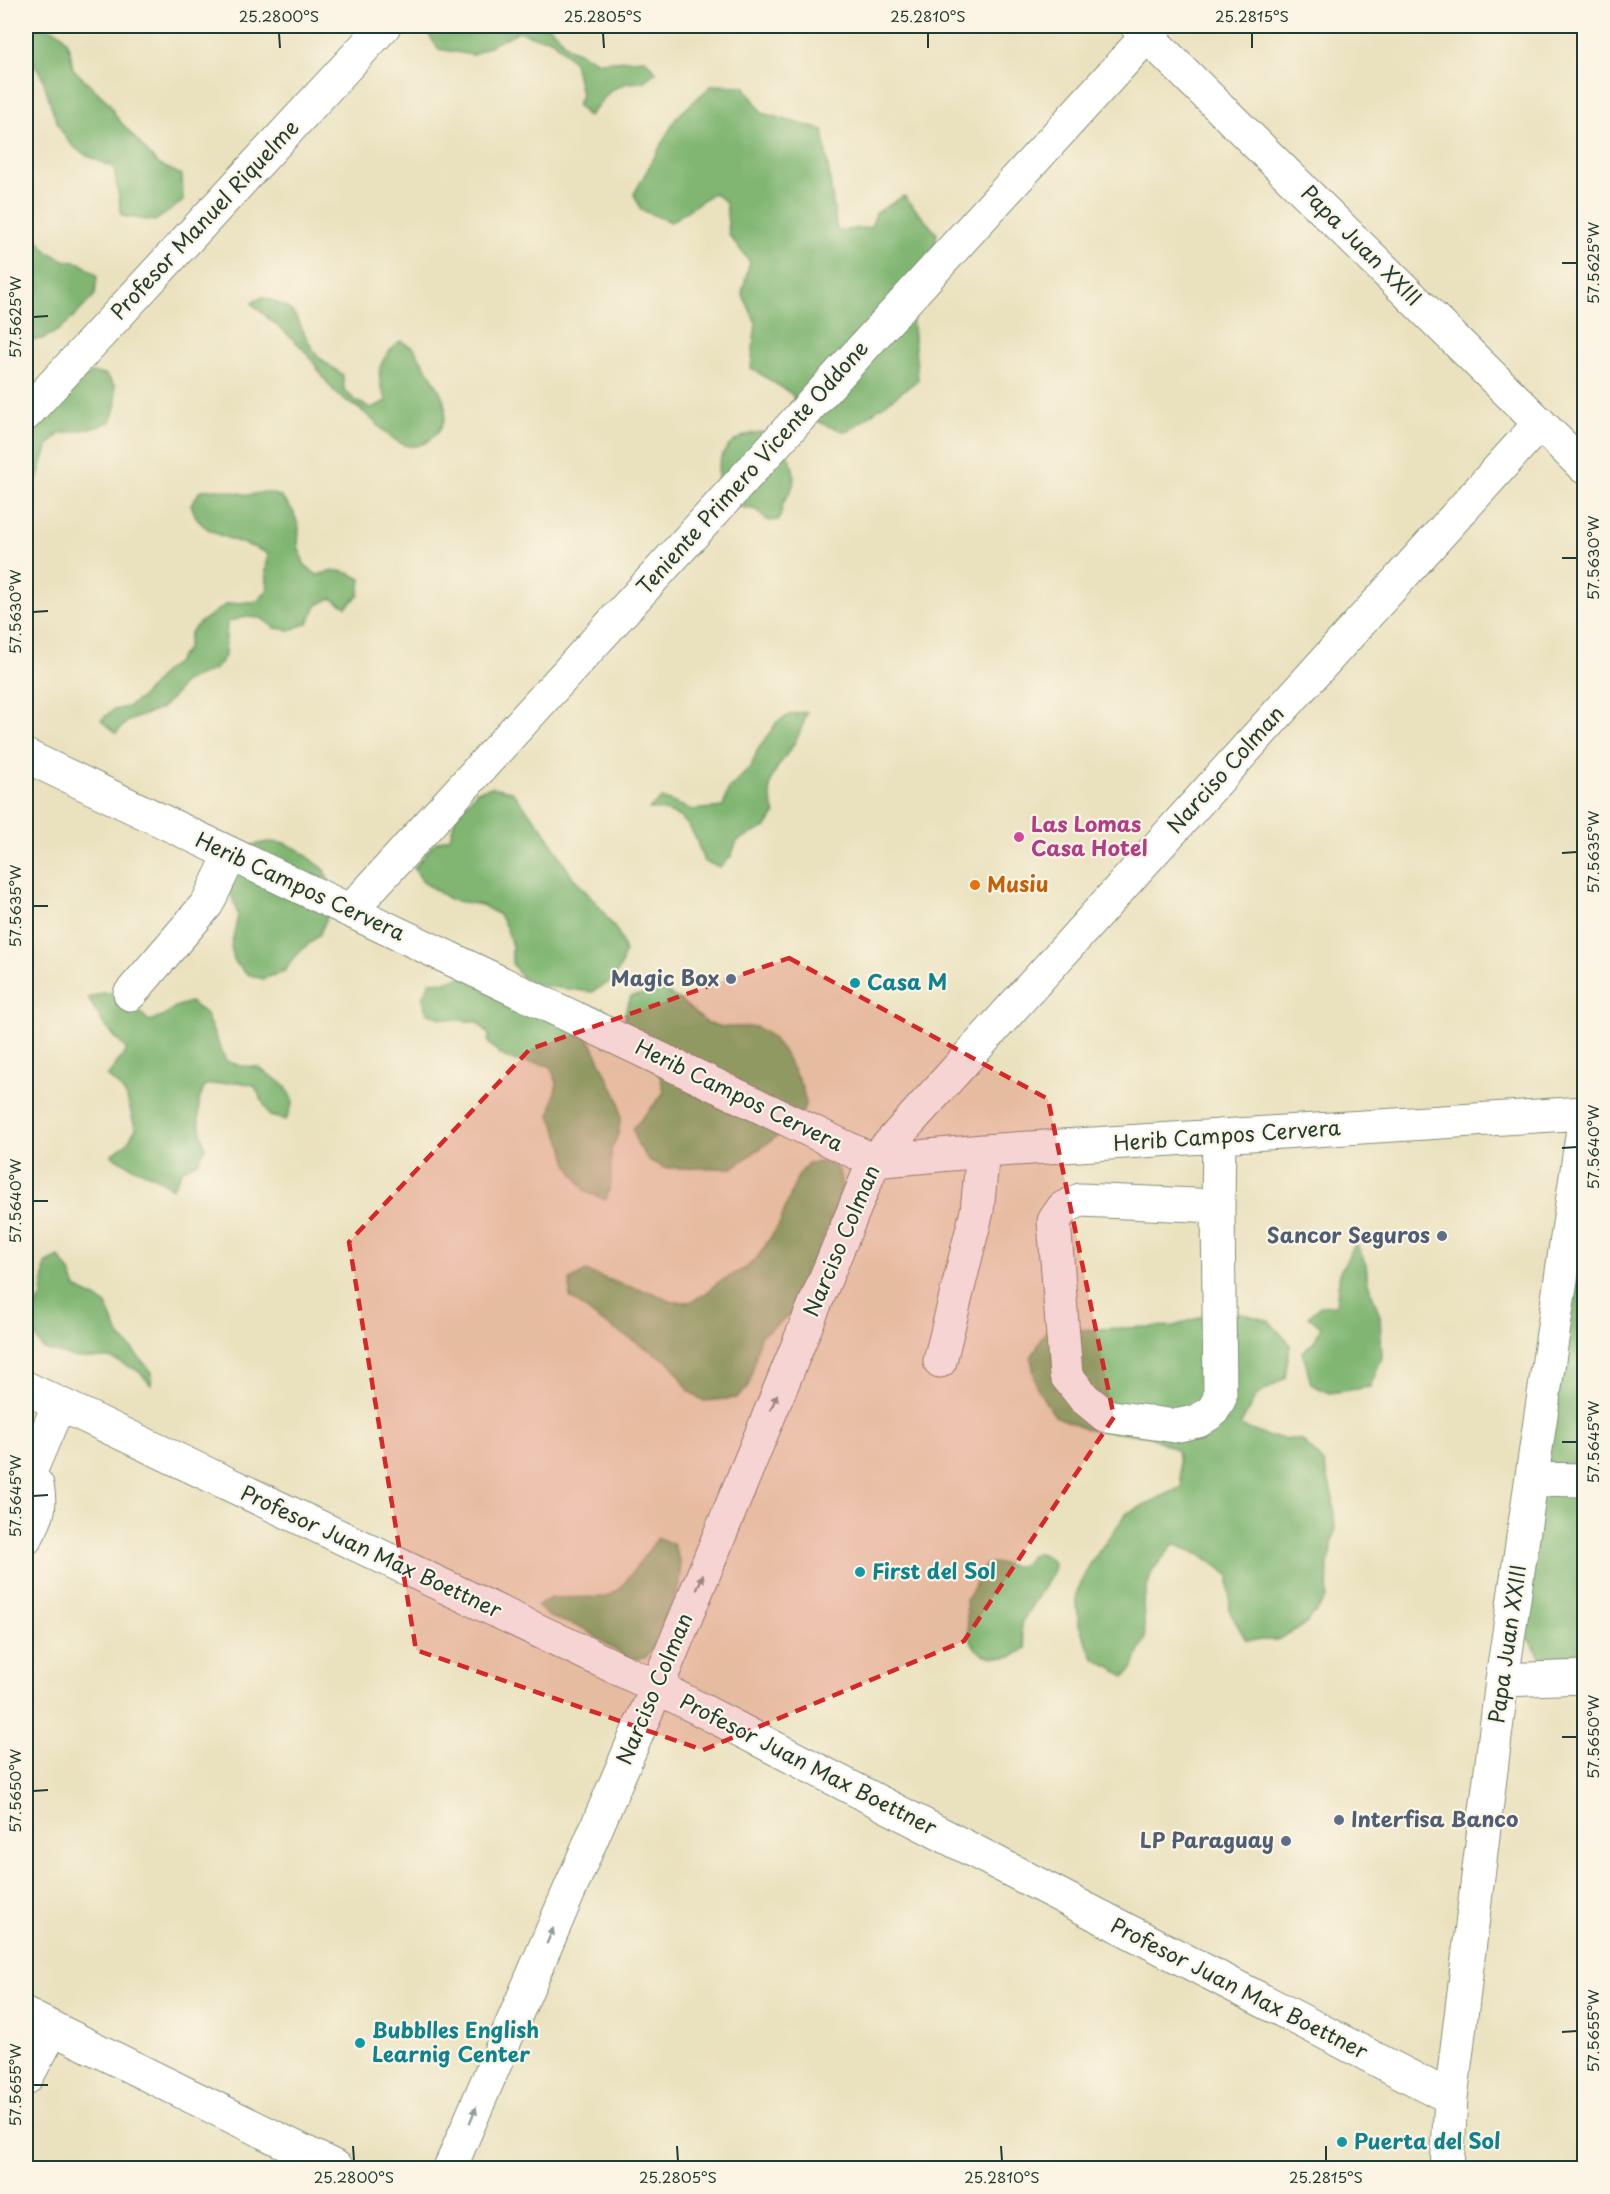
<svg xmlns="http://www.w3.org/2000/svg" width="1610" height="2194" font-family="'Playpen Sans',sans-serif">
  <rect width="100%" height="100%" fill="#fcf5e5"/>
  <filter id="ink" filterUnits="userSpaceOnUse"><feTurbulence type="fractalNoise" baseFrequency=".0167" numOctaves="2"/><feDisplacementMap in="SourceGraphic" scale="12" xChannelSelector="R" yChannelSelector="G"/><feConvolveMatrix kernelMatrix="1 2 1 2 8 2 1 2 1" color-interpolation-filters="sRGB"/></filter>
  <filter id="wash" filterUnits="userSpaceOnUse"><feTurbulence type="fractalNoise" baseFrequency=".008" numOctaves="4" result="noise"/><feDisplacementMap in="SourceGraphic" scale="24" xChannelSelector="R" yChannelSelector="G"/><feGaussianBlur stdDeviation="1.35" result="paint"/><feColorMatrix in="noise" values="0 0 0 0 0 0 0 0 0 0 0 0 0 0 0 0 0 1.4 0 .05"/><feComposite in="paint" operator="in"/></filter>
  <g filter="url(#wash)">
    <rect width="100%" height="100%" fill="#eae1be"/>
    <!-- forest -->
    <path fill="#80b672" stroke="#507a53" stroke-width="1.5" d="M26,26C61,26 69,34 73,69L109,103L117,118L158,164L182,175L183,201L155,221L122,216L114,168C103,162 81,155 73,146C52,126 50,94 39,69L26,63Z
      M424,26H549L569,48L599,62L645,59L656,72L643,82L627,83L611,90L588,117L577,105L581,94L574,62L551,39L534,37L519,31L473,55L438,49Z
      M712,85L744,86L762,113L823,130L837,231L871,227L876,213L904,196L937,234L931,265L910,295L918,380L847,432L828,426L798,412L792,394L751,368L756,323L742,293L750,262L729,235L726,202L713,193L671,222L641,210L634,194L676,118Z
      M26,230L36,238L48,252L64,260L80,263L97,275L95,295C77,313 53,344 26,340Z
      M262,297C304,310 294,320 314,351C320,361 334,368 343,375L344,390L356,401L371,408L387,401C374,374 377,361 400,341L414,348C427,375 464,407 434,436C406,463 385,430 366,414C357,406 344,401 336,393C323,380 315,362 303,349C287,332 268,320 252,303Z
      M90,373L105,374L115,386L116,404L111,421L97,427L59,434L47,447L37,479L26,488V395L50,403L66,398L76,384Z
      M762,432C781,443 798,461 793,485C792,491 787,496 784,501C782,507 781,514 779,520L768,521L756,510L724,503C709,467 722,436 762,432Z
      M217,489L249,495L265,492L280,496L293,511L299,527L298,546L304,564L317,575C336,569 343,569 361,579L359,595L346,607L331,598L316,606L308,623L291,630L275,628L261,618L245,617L227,622L225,656L215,669L184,682L173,697L160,709L128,721L116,733L101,720L113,710L128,707L143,696L164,672L177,662L187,649L190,633L198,624L227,604L258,601L268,589L266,571L268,554C248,542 213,538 199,521C195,517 193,509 191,504L201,490Z
      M807,712C804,722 800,733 795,742C776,772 762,776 775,814L766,827L737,841L731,856L720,867L704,862C693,829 688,811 649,809L662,798L692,810L723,807L728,790L751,767L757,751L777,722L791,714Z
      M492,787L511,791L544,830L571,875L598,905L619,934L625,952L620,968L610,982L592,992L536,985L521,977L512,963V946L507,929L499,915L482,905L451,900L423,882L414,868L435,843L450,837L456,816L477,791Z
      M268,842L284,843L299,850L325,870L330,886L326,920L319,935L294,957L285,971L263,979L247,974L235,962L231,947L238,915L228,885L238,853L253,845Z
      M477,973L585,1030L619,1101L621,1117L618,1135L611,1150V1184L606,1200L586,1192L568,1165L564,1148L550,1115L557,1083L550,1066C520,1058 512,1069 488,1042L489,1035L477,1022L441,1018L426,1012L423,996L430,982L447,981Z
      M663,990L681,1001L707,1023L723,1027H756L772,1037L783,1051L802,1087L806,1103L799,1121L732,1168H664L649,1160L638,1145L633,1129C643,1115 655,1106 664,1092L660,1075L626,1043L625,1012L631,997Z
      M103,993H120L149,1021L163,1017L175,1007L190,1002L205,1013L226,1061L241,1066L257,1067L285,1085L293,1102L286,1120L270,1116L254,1085L237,1082L205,1085L199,1101V1123L205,1147L198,1162L183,1169L172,1189C153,1172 131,1170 111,1155L127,1143L136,1129C125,1101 134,1097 107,1076L127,1050L105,1026L88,998Z
      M826,1162L839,1170L842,1187L839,1202L816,1256L805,1270L798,1305L788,1317L760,1336L749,1386L736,1398L704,1401L690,1392L671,1363L599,1320L570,1297V1280L586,1271L620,1284L653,1293L672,1302H690L705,1294L717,1283L746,1268L759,1255L779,1225L797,1178L808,1163Z
      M1356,1242L1366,1265L1368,1283L1380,1316L1382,1357L1370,1387L1329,1393L1311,1384L1303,1352L1314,1342L1321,1327L1309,1317L1320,1306L1336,1305L1340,1272Z
      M59,1257L70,1272L76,1288L106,1304L119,1335L152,1372L151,1385L139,1371L110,1358H77L43,1349L27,1323L42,1296L45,1264Z
      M1584,1282V1653L1544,1662L1524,1633L1559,1295Z
      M1234,1311L1269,1321L1290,1344L1285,1378L1256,1396L1240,1426L1270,1437L1302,1440L1324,1463L1333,1498L1335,1531L1328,1563L1327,1597L1306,1624L1277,1640H1246L1230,1612L1229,1575L1203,1556L1174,1544L1152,1571L1143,1602L1145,1639L1132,1669L1125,1676L1093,1658L1079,1625L1076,1594L1090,1564L1127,1513L1182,1487L1177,1450L1149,1436L1085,1429L1055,1416L1037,1389L1031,1358L1046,1331L1175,1326L1203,1316Z
      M658,1538L673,1544C689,1577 677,1594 661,1624C658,1630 658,1636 655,1642C653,1648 649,1653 645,1658L628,1659L583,1628L550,1617L537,1606L550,1598L606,1597L620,1589Z
      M1039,1553L1047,1557L1054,1563L1053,1572L1021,1623V1631L1026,1648C1016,1656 1012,1657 999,1657C965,1658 968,1626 966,1600C977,1590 977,1568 988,1564C1006,1558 1020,1578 1031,1555Z"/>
  </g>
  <g filter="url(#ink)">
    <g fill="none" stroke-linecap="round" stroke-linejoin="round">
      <!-- minor casing -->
      <g stroke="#848f79" stroke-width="35">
        <path id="minor" d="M1137,26L1584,467
          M26,414L384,26
          M26,756L874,1161L983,1151L1584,1113
          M350,911L1156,26
          M130,994L207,904L231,854
          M1218,1206L1080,1200L1063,1208L1054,1221L1066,1375L1084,1398L1106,1416L1175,1426L1198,1421L1212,1412L1220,1398L1218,1206L1219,1136
          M940,1361L977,1211L983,1151
          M26,1388L657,1687L1451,2098
          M26,1478L37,1485C42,1509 37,1518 26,1538
          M27,1479L59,1404
          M1532,1479L1584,1480
          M1502,1680L1584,1677
          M26,2015L337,2168
          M26,2078L53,2029
          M450,2168L657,1687L874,1161L1540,423
          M1447,2168L1451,2098L1502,1680L1584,1122"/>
      </g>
      <!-- minor -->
      <use href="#minor" stroke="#fff" stroke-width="33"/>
    </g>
    <!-- one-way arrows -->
    <defs><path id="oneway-solid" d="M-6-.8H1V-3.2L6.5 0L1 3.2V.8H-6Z" transform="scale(1.5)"/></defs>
    <g fill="#8f9e9a">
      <use href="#oneway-solid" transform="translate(774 1402) rotate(-68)"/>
      <use href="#oneway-solid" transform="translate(700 1582) rotate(-68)"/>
      <use href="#oneway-solid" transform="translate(550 1936) rotate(-67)"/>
      <use href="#oneway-solid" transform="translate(473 2115) rotate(-67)"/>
    </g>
  </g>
  <!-- marked area -->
  <path fill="#d62828" fill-opacity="0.2" stroke="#d62828" stroke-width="4.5" stroke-dasharray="12 8" stroke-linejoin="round" d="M789,958L1048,1099L1114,1417L964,1641L703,1750L416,1650L349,1242L530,1049Z"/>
  <!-- ticks -->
  <path fill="none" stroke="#1f3d34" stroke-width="2" d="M279,33L280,48M603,33L604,48M928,33V48M1252,33V48M1562,263H1577M33,317L48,316M1562,558H1577M33,612L48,611M1562,853L1577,852M33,906H48M1562,1148L1577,1147M33,1201H48M1562,1442H1577M33,1496L48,1495M1562,1737H1577M33,1791L48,1790M1562,2032L1577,2031M33,2085H48M353,2146L354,2161M677,2146L678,2161M1001,2146L1002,2161M1326,2146V2161"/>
  <!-- markers -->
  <circle fill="#d1479c" stroke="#fcf5e5" stroke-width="2" cx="1019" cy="837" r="6"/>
  <circle fill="#e8710a" stroke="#fcf5e5" stroke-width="2" cx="975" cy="885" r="6"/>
  <g fill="#5c6f8a" stroke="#fcf5e5" stroke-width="2">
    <circle cx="731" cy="979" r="6"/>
    <circle cx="1442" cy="1236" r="6"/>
    <circle cx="1339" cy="1820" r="6"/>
    <circle cx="1286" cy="1841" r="6"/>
  </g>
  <g fill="#0f9aa8" stroke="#fcf5e5" stroke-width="2">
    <circle cx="855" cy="983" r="6"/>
    <circle cx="860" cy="1572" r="6"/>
    <circle cx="360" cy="2043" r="6"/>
    <circle cx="1342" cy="2142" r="6"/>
  </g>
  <g text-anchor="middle" stroke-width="4.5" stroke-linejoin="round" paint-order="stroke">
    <!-- street labels -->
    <g font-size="21" fill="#1f3d34" stroke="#fcf5e5">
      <text transform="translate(205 220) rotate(-47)" y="7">Profesor Manuel Riquelme</text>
      <text transform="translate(1361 246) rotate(45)" y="7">Papa Juan XXIII</text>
      <text transform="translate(753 468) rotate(-48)" y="7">Teniente Primero Vicente Oddone</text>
      <text transform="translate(1226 770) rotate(-48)" y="7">Narciso Colman</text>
      <text transform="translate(300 887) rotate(25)" y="7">Herib Campos Cervera</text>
      <text transform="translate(739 1096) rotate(26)" y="7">Herib Campos Cervera</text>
      <text transform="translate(1227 1136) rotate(-4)" y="7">Herib Campos Cervera</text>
      <text transform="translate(842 1241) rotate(-67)" y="7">Narciso Colman</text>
      <text transform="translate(371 1552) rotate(25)" y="7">Profesor Juan Max Boettner</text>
      <text transform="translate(1508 1644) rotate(-82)" y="7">Papa Juan XXIII</text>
      <text transform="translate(655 1689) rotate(-67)" y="7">Narciso Colman</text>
      <text transform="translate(808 1765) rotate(27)" y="7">Profesor Juan Max Boettner</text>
      <text transform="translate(1239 1989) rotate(27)" y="7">Profesor Juan Max Boettner</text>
    </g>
    <!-- hotel labels -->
    <g font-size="21" font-weight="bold" fill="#b23c85" stroke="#fcf5e5" text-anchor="start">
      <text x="1031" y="832">Las Lomas<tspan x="1031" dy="24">Casa Hotel</tspan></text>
    </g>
    <!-- food labels -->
    <g font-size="21" font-weight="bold" fill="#c56008" stroke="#fcf5e5" text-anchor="start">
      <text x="987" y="892">Musiu</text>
    </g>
    <!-- service labels -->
    <g font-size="21" font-weight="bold" fill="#4e5e75" stroke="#fcf5e5" text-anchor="end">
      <text x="719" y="986">Magic Box</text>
      <text x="1430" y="1243">Sancor Seguros</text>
      <text x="1351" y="1827" text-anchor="start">Interfisa Banco</text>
      <text x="1274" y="1848">LP Paraguay</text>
    </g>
    <!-- culture labels -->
    <g font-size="21" font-weight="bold" fill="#0d838f" stroke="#fcf5e5" text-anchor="start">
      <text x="867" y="990">Casa M</text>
      <text x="872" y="1579">First del Sol</text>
      <text x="372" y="2038">Bubblles English<tspan x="372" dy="24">Learnig Center</tspan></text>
      <text x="1354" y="2149">Puerta del Sol</text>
    </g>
  </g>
  <!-- margin -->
  <rect width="1610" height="2194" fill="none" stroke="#fcf5e5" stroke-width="66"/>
  <rect x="33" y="33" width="1544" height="2128" fill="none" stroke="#1f3d34" stroke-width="2"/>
  <g font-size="15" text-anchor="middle" fill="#1f3d34">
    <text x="279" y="22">25.2800°S</text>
    <text x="603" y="22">25.2805°S</text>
    <text x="928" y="22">25.2810°S</text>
    <text x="1252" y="22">25.2815°S</text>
    <text transform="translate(1594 263) rotate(-90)" y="5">57.5625°W</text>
    <text transform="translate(16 317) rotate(-90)" y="5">57.5625°W</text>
    <text transform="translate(1594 558) rotate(-90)" y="5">57.5630°W</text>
    <text transform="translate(16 612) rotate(-90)" y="5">57.5630°W</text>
    <text transform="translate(1594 852) rotate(-90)" y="5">57.5635°W</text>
    <text transform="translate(16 906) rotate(-90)" y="5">57.5635°W</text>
    <text transform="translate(1594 1147) rotate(-90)" y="5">57.5640°W</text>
    <text transform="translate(16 1201) rotate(-90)" y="5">57.5640°W</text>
    <text transform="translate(1594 1442) rotate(-90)" y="5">57.5645°W</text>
    <text transform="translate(16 1496) rotate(-90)" y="5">57.5645°W</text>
    <text transform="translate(1594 1737) rotate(-90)" y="5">57.5650°W</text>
    <text transform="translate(16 1791) rotate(-90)" y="5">57.5650°W</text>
    <text transform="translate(1594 2031) rotate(-90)" y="5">57.5655°W</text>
    <text transform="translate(16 2085) rotate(-90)" y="5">57.5655°W</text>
    <text x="354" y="2183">25.2800°S</text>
    <text x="678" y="2183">25.2805°S</text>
    <text x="1002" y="2183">25.2810°S</text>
    <text x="1326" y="2183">25.2815°S</text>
  </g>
</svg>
